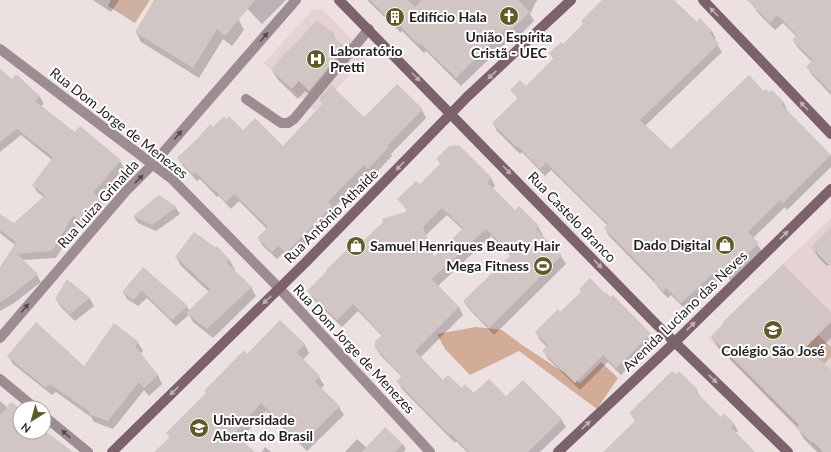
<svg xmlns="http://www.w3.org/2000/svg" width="831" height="452" font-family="Lato,sans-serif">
  <rect width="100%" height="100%" fill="#ece0e1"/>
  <!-- built -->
  <path fill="#e6d1d3" d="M322,9L368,56L315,111L264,63L312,10Z
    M831,218V452H820L708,338L783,264Z"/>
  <!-- green -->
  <path fill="#ceb0a1" d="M111,0H150L135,23L108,6Z
    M818,335L831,347V357L804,384L786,367Z"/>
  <!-- forest -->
  <path fill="#d3ac98" d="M476,327L502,330L522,345L580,383L601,362L618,378L597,409L519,351L470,375L445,349L437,334Z"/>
  <!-- shadow -->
  <path fill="#0003" fill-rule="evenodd" d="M93,0H119L111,12Z
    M155,0H206L239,20L244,30L232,46L223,39L199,78L141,42L136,32Z
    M239,0H286L262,24Z
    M367,0H537L530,14L534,21L514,41L511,38L461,86L426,51L424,53L402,31L401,33Z
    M624,0H673L697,24L712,31L716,39L714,40L722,52L645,126L671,151L764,93L783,102L787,109L786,110L831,156V167L787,210L785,207L753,238L762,251L731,281L724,274L686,310L671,295L668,298L659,289L655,283L609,236L605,228L608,226L551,170L545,176L522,152L520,154L497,131L493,123L518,99L511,90L526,87L554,60L550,53L563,46Z
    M758,0H822L831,3V95L812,75L807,67L812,62L798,48L793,40L797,37L783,23L775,30L758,13L753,5Z
    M333,34L338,43L344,48L350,58L315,100L305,91L298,99L278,80L272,70Z
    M0,71L12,81L16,75L40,97L44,104L41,106L76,134L120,161L124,168L98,198L104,206L84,227L78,222L56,258L22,260L37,275L41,282L14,303L0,311V268L15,245L0,233V215L14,224L44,197L37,192L33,185L52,160L21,135L0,152Z
    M320,99L364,119L422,110L426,118L391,154L392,156L373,176L369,172L333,209L336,214L291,260L283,253L277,259L263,246L258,238L267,229L239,201L231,209L219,196L217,197L200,179L197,181L183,166L178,158L213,128L226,120L243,131L284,147L323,104Z
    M437,159L491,178L495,186L492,189L515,211L519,207L538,227L543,235L542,236L561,256L566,264L494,335L469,309L464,302L511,256L491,236L438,286L459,307L463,315L420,358L443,381L461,390L474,395L506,398L561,419L566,427L540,452H467L456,441L455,443L402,389L398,381L402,377L381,356L376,348L382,336L358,311L342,327L313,299L309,291L360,246L408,212L398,199L420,185L441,165ZM447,215L463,230L434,258L426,235Z
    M159,196L176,208L180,214L156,231L138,223L134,217Z
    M831,229V262L827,266L818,257L812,247Z
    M217,247L230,261L235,270L233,271L251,287L256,296L213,338L193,322L189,315L176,326L147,298L138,306L127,299L123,292L143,269L187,307L190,311L209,292L181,266L176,257Z
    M67,280L90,299L94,306L75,321L60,306L56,299Z
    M580,289L650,334L655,342L621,375L608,362L580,390L548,359L544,351L547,347L540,340L536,332L560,313L582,292Z
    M831,314V338L814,355L830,371L831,370V452H817L803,438L798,428L718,347L712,337Z
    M280,321L305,345L309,353L303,360L319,377L324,385L321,389L339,407L344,415L307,451L266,411L240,440L254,452H156L170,438L167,433L247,355Z
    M138,343L143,351L140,354L158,375L162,384L149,396L144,390L113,429L94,422L91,417L56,392L52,395L13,364L8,356L84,368Z
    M697,391L701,398L721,418L734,424L738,431L735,433L754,452H604L636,422L630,413Z
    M0,401L8,408L20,410V432L44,431L71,452H0Z
    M357,439L367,448L403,444L406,449L404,451L405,452H345Z
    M265,447L271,452H262Z"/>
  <!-- building -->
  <path fill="#d2c6c4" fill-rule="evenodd" d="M154,0H255L225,36L217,29L193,68L135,32Z
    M370,0H408L415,7L422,0H518L530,12L509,32L505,29L456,78L420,43L419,45L397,23L395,25Z
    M602,0H674L697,22L700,18L712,31L710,33L719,44L640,120L671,149L749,75L764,91L766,89L769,92L772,90L784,102L781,104L831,155L783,203L780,200L748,232L759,243L727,274L720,267L681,303L666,288L663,292L653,282L655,280L604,228L608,224L546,163L540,169L518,146L516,147L492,123L518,98L510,90L520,80L526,86L554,58L549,53L561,42L563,44L583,24L581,21Z
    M747,0H831V92L806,67L813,60L792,40L797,35L777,15L770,23Z
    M317,20L334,33L332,35L345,47L309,91L299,81L292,89L271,70L284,54L294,45Z
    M0,69L12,79L16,74L40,96L35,101L75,132L80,126L121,160L93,193L101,199L80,220L73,216L52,251L17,254L38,274L12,295L0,302V267L16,242L0,230V214L14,223L45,195L32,185L53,157L17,129L0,142Z
    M397,84L423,109L387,146L389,147L368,169L364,165L328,202L332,206L286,253L278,246L272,252L257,238L268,227L234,194L226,202L214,189L213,190L195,172L192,174L177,158L198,138L210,124L213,127L224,116L226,119L229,116L243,130L255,118L283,146L323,103L319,99L331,85L364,117Z
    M459,145L492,178L487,182L515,210L519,206L539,226L536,229L562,255L489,328L463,301L512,254L486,229L432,279L459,307L415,351L443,380L448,375L462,388L465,384L474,393L489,379L506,396L523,380L562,419L528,452H469L451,434L450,435L396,381L402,376L375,348V341L382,335L353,304L337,320L307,291L327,271L326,270L356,241L360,244L383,222L382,219L408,211L397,199L416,181L420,184L441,163L436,159L449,146ZM442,208L463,228L433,258L423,227Z
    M159,195L177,207L152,225L133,216Z
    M831,227V267L811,247Z
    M194,232L215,247L217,246L230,260L227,263L252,287L207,329L186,313L211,289L196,277L197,276L175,257Z
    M783,264L831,312V322L806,347L831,370V452H823L813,442L812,443L796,428L799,425L711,337L724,323L723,322Z
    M143,267L188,306L172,320L142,291L133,300L122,292Z
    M590,278L605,293L606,292L610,297L613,295L651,334L616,368L603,355L575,383L542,351L548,345L535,332L558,309L560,312L582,291L579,289Z
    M65,282H71L90,298L70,314L55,299Z
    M280,320L305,344L297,353L320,376L315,382L340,406L302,444L261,403L234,434L255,452H154L170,437L166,433L206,393L204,391L244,350L247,354Z
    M36,322L84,366L114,323L139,342L135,346L158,375L144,388L139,382L108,421L88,414L90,412L50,384L46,388L7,356Z
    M672,371L676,374L679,371L698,390L696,392L721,417L724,413L735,424L731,427L755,452H603L636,420L629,413Z
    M11,402L20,408V432H44V430L73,452H0V415Z
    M385,427L403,444L395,452H362Z"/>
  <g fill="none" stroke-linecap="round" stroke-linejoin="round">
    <!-- lane -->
    <path stroke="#9e8c93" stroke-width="10" d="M246,99L281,123H288L294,119L369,29"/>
    <!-- street -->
    <path stroke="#9e8c93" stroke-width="10" d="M0,49L172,179L279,288L430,452
      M0,338L126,191L153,164L296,0
      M0,379L35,408
      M44,416L88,452"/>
    <!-- secondary -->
    <path stroke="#7c626d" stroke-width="10" d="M339,0L656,324L788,452
      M703,0L831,134
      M112,452L305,263L467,97L571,0
      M558,452L675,342L831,189"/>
  </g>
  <!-- one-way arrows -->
  <defs><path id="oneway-solid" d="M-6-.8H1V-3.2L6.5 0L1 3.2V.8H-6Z"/></defs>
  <g fill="#beb0b6">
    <use href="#oneway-solid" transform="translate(714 12) rotate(-134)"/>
    <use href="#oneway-solid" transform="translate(492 75) rotate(137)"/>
    <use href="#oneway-solid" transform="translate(416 77) rotate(45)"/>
    <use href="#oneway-solid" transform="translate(804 106) rotate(-134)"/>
    <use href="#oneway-solid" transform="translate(400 166) rotate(134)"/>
    <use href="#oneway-solid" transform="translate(507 170) rotate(46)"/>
    <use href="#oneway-solid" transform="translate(784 235) rotate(-44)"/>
    <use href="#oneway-solid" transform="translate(598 264) rotate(46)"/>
    <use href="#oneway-solid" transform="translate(267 300) rotate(136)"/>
    <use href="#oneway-solid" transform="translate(691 326) rotate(-44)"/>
    <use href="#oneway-solid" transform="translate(713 379) rotate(44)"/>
    <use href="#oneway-solid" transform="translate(174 391) rotate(136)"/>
    <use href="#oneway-solid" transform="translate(586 425) rotate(-43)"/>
  </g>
  <g fill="#544a4d">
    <use href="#oneway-solid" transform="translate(264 37) rotate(-49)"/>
    <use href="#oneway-solid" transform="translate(178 135) rotate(-49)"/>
    <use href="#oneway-solid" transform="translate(139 179) rotate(-45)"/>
    <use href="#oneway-solid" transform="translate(25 308) rotate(-49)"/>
    <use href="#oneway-solid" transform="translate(66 434) rotate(-140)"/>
  </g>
  <!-- icons -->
  <defs>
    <g id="church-disc" transform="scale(1)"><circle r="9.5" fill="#5e5b28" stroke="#fff"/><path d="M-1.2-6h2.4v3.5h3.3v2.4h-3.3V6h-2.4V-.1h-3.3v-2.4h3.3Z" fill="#fff"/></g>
    <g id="building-disc" transform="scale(1)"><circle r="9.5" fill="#5e5b28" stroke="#fff"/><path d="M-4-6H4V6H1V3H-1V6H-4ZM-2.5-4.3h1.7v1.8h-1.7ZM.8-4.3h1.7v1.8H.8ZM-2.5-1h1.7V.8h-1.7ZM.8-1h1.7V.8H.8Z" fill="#fff"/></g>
    <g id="hospital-disc" transform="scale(1)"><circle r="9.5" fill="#5e5b28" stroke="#fff"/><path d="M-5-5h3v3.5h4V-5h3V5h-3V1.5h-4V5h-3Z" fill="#fff"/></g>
    <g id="shop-disc" transform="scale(1)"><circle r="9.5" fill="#5e5b28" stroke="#fff"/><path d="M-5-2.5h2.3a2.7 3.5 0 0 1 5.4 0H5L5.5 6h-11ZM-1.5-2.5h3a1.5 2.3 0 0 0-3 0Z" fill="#fff"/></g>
    <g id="stadium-disc" transform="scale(1)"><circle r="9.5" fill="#5e5b28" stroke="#fff"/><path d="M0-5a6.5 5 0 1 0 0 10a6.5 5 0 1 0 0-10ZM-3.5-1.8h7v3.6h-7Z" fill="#fff"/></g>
    <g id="school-disc" transform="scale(1)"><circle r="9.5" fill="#5e5b28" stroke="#fff"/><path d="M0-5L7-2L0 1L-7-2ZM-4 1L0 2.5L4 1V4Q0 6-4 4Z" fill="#fff"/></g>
    <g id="university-disc" transform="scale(1)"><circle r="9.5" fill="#5e5b28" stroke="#fff"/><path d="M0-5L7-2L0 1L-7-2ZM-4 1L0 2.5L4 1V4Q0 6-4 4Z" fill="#fff"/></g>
  </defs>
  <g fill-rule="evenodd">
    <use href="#church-disc" x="509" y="16"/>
    <use href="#building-disc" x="395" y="17"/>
    <use href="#hospital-disc" x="316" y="59"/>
    <use href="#shop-disc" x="725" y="245"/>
    <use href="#shop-disc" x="356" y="246"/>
    <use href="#stadium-disc" x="543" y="266"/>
    <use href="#school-disc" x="773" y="330"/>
    <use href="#university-disc" x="199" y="428"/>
  </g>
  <g text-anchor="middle" stroke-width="4" stroke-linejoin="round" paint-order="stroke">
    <!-- poi labels -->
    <g font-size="14" font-weight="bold" fill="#231e1f" stroke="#fff" text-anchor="start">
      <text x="409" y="22">Edifício Hala</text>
      <text x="509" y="42" text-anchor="middle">União Espírita<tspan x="509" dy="16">Cristã - UEC</tspan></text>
      <text x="330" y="56">Laboratório<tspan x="330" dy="16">Pretti</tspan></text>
      <text x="711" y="250" text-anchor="end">Dado Digital</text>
      <text x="370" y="251">Samuel Henriques Beauty Hair</text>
      <text x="529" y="271" text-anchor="end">Mega Fitness</text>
      <text x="773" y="356" text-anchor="middle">Colégio São José</text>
      <text x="213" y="425">Universidade<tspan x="213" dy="16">Aberta do Brasil</tspan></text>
    </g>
    <!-- street labels -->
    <g font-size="14" fill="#231e1f" stroke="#fff">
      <text transform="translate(119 123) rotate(38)" y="5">Rua Dom Jorge de Menezes</text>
      <text transform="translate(98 204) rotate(-48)" y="5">Rua Luiza Grinalda</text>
      <text transform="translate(331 216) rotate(-45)" y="5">Rua Antônio Athaíde</text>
      <text transform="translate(572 217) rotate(46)" y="5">Rua Castelo Branco</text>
      <text transform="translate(685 311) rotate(-44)" y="5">Avenida Luciano das Neves</text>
      <text transform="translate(354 349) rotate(47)" y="5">Rua Dom Jorge de Menezes</text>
    </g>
  </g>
  <!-- north arrow -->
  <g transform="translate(32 420) rotate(217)"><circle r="19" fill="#ffffff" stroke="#a7a5a5"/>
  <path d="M0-3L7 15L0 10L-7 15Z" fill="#5e5b28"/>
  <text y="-6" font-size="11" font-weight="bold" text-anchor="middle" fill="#231e1f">N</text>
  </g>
</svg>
